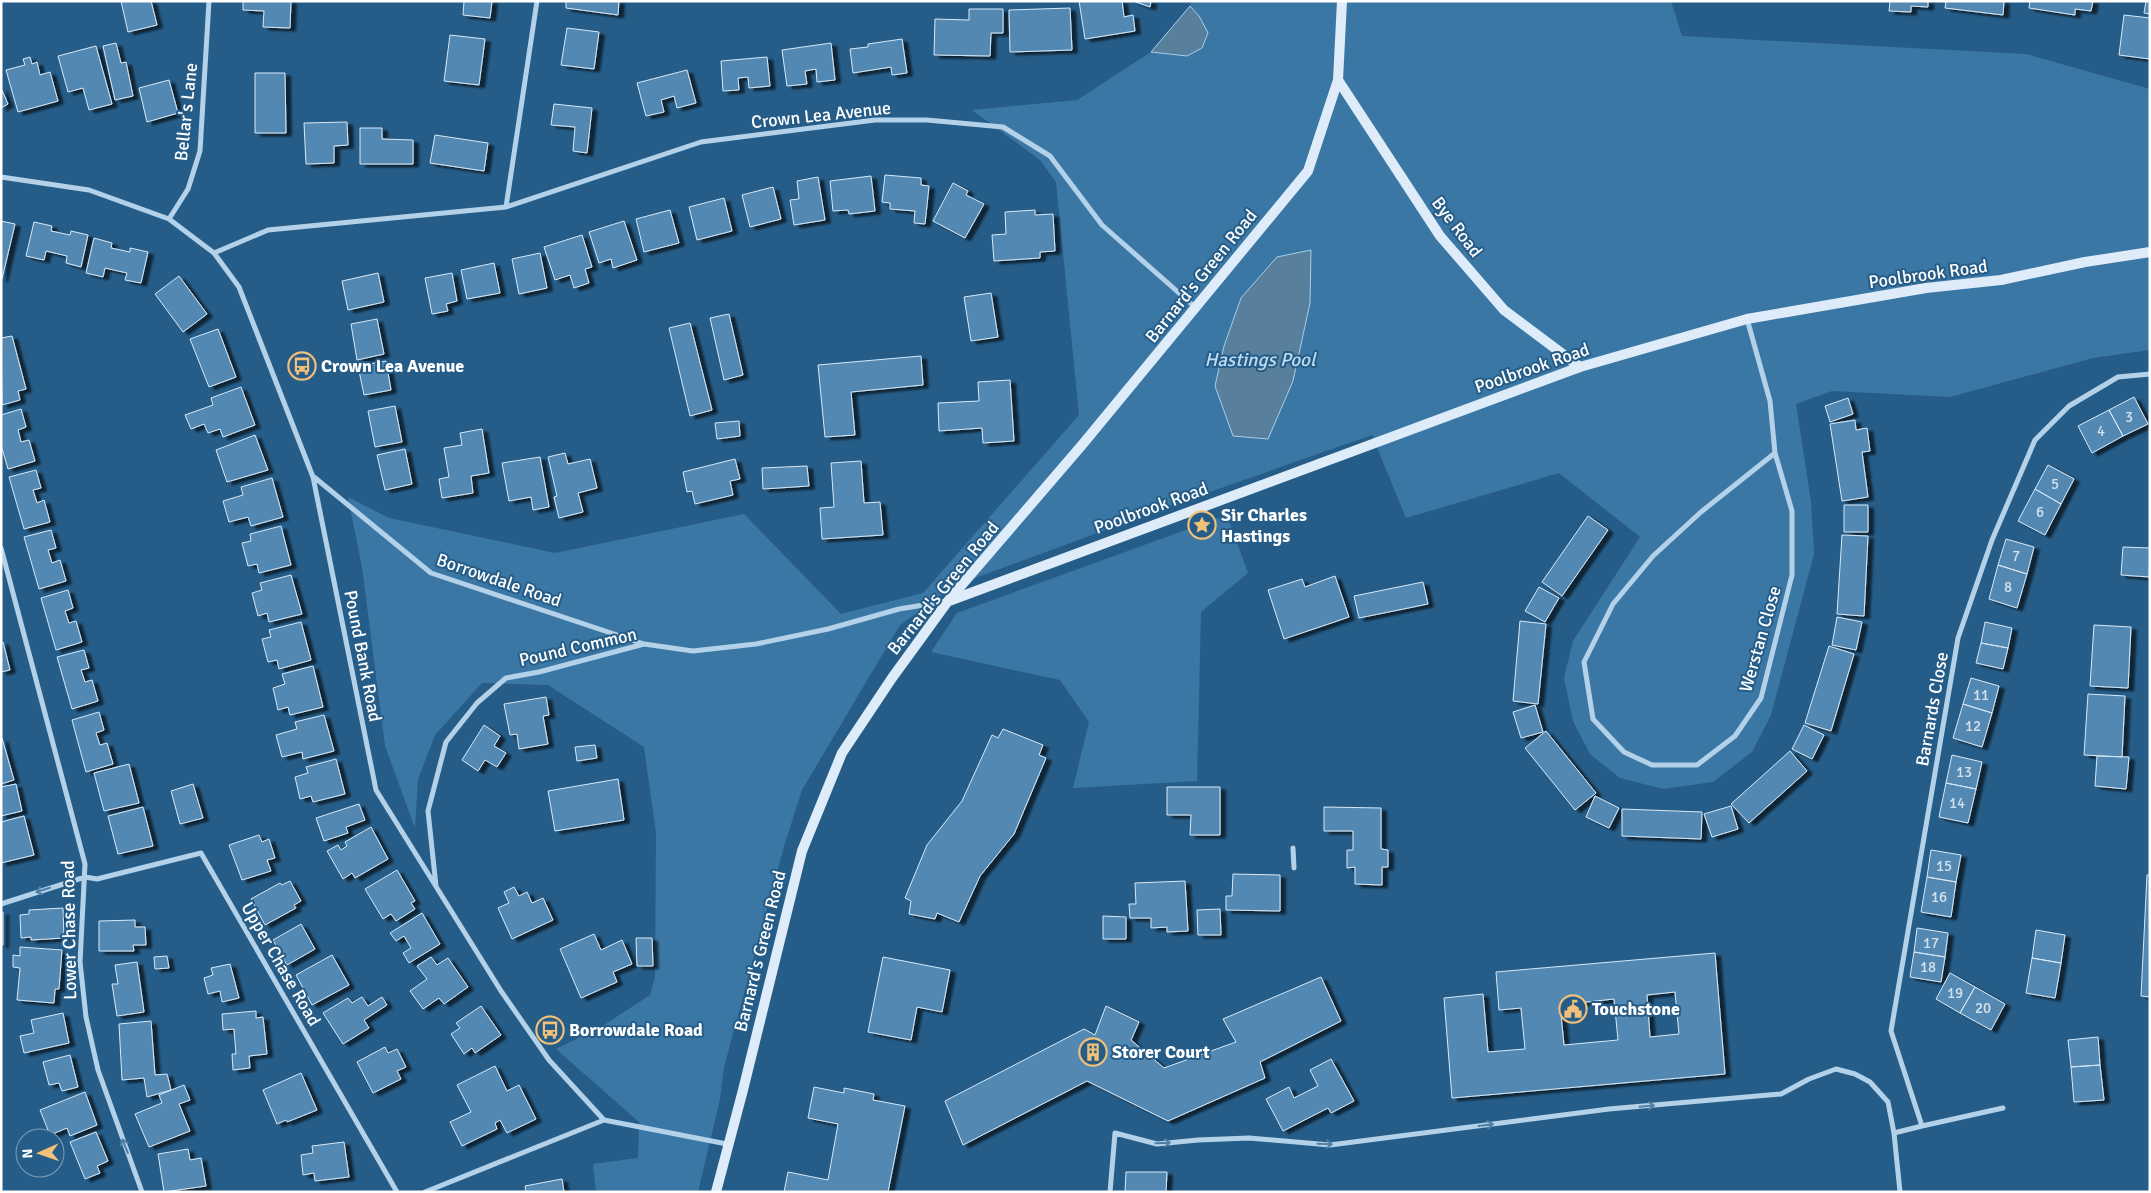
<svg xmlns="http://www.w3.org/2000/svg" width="2151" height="1193" font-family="Signika,sans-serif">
  <defs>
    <filter id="shadow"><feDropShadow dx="5.5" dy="3" stdDeviation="1" flood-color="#0009"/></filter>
  </defs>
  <rect width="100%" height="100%" fill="#265d88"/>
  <!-- green -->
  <path fill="#3b77a5" d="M1191,1H1671L1682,36L2026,54L2150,89V350L2093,358L1950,397L1832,391L1796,404L1811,502L1814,554L1771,715L1752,752L1713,782L1663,789L1620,778L1590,754L1573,721L1564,678L1573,641L1640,537L1559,473L1406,518L1372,435L1187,500L956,585L900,625L802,790L785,843L724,1067L720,1099L698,1192H596L593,1164L638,1158L639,1122L556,1049L601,1027L650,995L655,977L656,833L644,747L548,685L482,683L435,735L418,779L415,828L385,746L362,567L348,497L389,518L555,553L744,514L841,614L923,593L1079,415L1056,182L1040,160L972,110L1077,100L1151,52L1190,6Z
    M1227,515L1248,573L1201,612L1197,781L1073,788L1089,722L1060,680L931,652L957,613Z"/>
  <!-- water -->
  <path fill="#587f9c" stroke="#a7cee9" d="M1190,6L1199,16L1208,33L1202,48L1187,56L1151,52Z
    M1311,250L1310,303L1293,381L1268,439L1233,436L1215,386L1224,346L1241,298L1277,257Z"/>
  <!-- building -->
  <path fill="#5388b2" stroke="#d7e9f7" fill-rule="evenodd" filter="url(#shadow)" d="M121,1H151L157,25L128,32Z
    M243,1H291L290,28L263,27L264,11L243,10Z
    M464,1H492L490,18L463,15Z
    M566,1H619L618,15L566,8Z
    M1079,1H1122L1124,17L1133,15L1135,31L1085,39Z
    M1133,1H1151L1150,7Z
    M1890,1H1928V7L1911,6V12L1889,11Z
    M1946,1H2004L2003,15L1945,8Z
    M2030,1H2093L2091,11L2075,9V15L2029,8Z
    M2146,1H2150V14L2144,13Z
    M1070,8L1072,50L1010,52L1009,10Z
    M969,9H1003V33H991L990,56L934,55L935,19L969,20Z
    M2124,15L2150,18V59L2119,55Z
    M567,28L599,32L594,69L561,65Z
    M450,35L485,39L479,85L444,81Z
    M902,39L907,73L892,75L891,67L853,73L850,49L868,47V44Z
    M116,43L121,63L126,62L133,96L115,100L103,46Z
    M831,43L835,80L817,82L816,69L805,71L807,84L787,86L782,50Z
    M96,46L112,104L89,110L83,88L68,92L58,56Z
    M30,57L32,64L37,62L40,75L50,72L58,101L18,112L6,70L25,65L23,59Z
    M767,57L770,86L749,88L748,77L738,78L739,90L723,91L721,61Z
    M687,70L696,103L677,108L674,96L661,100L664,112L646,116L637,83Z
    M255,73H285L286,133H255Z
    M169,80L178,113L147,122L139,88Z
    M1,88L8,104L1,108Z
    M554,104L592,108L587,153L573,151L575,127L551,125Z
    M347,122L348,145L334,146V163L306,164L304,123Z
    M360,128H382V139L413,140V164H360Z
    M435,135L488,143L484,171L430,163Z
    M885,175L921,178V185L929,186L925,224L914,223L915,211L890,209V203L882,202Z
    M871,176L875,211L849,214L848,210L833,211L830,181Z
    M818,177L825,220L794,225L790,200L799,199L797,181Z
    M953,183L968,191L966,195L984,204L965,238L933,221Z
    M773,187L781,219L750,227L742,195Z
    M724,198L732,231L697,240L689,207Z
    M670,210L679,243L644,252L636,219Z
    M1035,210V215L1053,214L1055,251L1040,252V258L994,261L992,235L1006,234L1005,212Z
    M1,221L15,224L2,279H1Z
    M624,221L637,260L613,268L611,259L599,263L589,232Z
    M34,222L52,226L51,231L70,235L71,231L88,235L81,267L66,263L67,256L46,251L44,260L26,256Z
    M582,235L592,267L585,269L589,283L574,288L570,275L555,280L544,247Z
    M94,238L112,243L111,248L130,252V248L148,252L141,283L125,280L127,273L105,268L103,277L86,273Z
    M540,253L547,288L519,294L512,259Z
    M494,263L500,293L467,299L461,270Z
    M378,273L384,302L348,310L342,281Z
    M452,273L457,301L446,304L448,311L432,314L425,278Z
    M179,276L207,314L183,332L155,294Z
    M991,293L998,337L971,341L964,297Z
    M729,314L743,375L724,380L710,318Z
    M377,319L384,354L357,360L351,324Z
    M690,323L712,410L690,416L669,328Z
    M218,329L236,377L209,387L190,339Z
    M12,336L26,389L18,391L20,400L2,405L1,338Z
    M921,356L923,385L851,392L855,435L825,437L818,365Z
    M386,361L391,390L364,395L358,366Z
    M1010,380L1014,441L983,443L982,428L939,431L938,403L979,401L978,382Z
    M241,387L255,425L223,437L220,429L208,433L204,424L191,429L185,415L213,405L211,398Z
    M2134,397L2148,424L2123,436L2109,410Z
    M1848,398L1853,414L1830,422L1825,406Z
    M395,406L402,442L375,447L368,411Z
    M21,409L26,427L18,430L21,442L29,440L35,461L8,469L1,445V415Z
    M2109,410L2123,436L2092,453L2078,426Z
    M1855,420L1856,430L1867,428L1870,451L1862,452L1868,497L1842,501L1830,424Z
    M739,421L740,436L717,439L715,423Z
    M482,429L489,473L471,476L473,493L442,498L439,479L449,477L444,448L462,445L460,433Z
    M255,435L268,470L227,482L216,450Z
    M405,449L412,484L385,490L377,455Z
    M565,453L568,464L590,459L597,488L578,493L583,512L559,518L554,497L557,496L548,457Z
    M540,457L549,507L533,510L531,497L509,501L502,463Z
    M735,459L740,479L730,481L733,495L695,504L692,491L687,492L683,472Z
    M861,461L864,503L880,502L883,535L822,539L820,508L834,507L831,463Z
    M2048,465L2074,479L2061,504L2035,489Z
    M807,466L809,486L763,489L762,468Z
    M36,470L41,488L33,490L37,503L44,500L50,522L24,529L9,477Z
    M272,478L283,517L251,526L248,517L229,522L223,501L243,495L241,487Z
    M2035,489L2061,504L2045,535L2018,521Z
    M1844,505H1868V532H1844Z
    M1588,516L1608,530L1562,596L1542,582Z
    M281,526L291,565L259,573L257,564L248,566L242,543L251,541L250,534Z
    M51,530L56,548L48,550L52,563L60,560L66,581L39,589L24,537Z
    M1842,535L1868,536L1864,616L1837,614Z
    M2006,539L2034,547L2027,574L1998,565Z
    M2123,547L2150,548L2149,577L2121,575Z
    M1998,565L2027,574L2017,608L1989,599Z
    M291,575L302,614L269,622L267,613L258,616L252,593L262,590L260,583Z
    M1335,576L1349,617L1284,639L1268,590L1302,579L1305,587Z
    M1423,582L1428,604L1359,618L1354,596Z
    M1539,587L1559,598L1545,622L1525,611Z
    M68,590L73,608L65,611L69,623L76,621L82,642L56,650L41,598Z
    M1837,617L1862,622L1856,650L1832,645Z
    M1520,621L1546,624L1538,704L1513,701Z
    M301,622L311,660L279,669L277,660L268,662L262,639L271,637L269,630Z
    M1985,622L2012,628L2008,648L1981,643Z
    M2094,625L2131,627L2128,688L2090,686Z
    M1,642H3L10,670L1,672Z
    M1981,643L2008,648L2003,669L1976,663Z
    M1829,646L1854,654L1831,731L1805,723Z
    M84,650L89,668L81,670L85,682L92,680L98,701L72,709L57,657Z
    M313,666L323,707L290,715L288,707L278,710L273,688L285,684L282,674Z
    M1971,678L1999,686L1992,713L1963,704Z
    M2088,694L2125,696L2122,757L2084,755Z
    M546,697L549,715L543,716L548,744L519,749L517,734L510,735L504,704Z
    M1963,704L1992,713L1982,747L1953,738Z
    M1535,705L1543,732L1521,738L1513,712Z
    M99,712L104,730L96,733L100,745L107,743L113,764L86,772L72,720Z
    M324,715L334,751L303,759L302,752L282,757L276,735L297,729L295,722Z
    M484,725L500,736L494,746L506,753L497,767L485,760L478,771L462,760Z
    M1804,725L1824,735L1812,759L1792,749Z
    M1003,729L1043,745L1039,755L1046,758L1014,834L980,876L959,922L937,913L935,919L909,914L911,901L905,898L927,845L962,801L992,735L998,738Z
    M1546,731L1596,793L1575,810L1525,748Z
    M2,738L14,780L1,784V739Z
    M595,745L597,758L577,761L575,747Z
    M1790,751L1807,771L1749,823L1731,804Z
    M1952,755L1982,762L1976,789L1946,783Z
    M2097,756L2129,757L2126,789L2095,786Z
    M336,759L345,794L313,802L311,796L300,799L295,777L308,773L306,767Z
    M129,764L139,803L104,811L94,773Z
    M618,779L624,820L555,831L548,791Z
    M1946,783L1976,789L1968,823L1939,817Z
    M16,784L22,811L1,816V787Z
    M193,784L203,818L180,824L171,791Z
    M1167,787H1220V835H1190L1191,815H1167Z
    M1595,796L1619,808L1609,828L1586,817Z
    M359,804L365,820L346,827L348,833L324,841L316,818Z
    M1731,806L1738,829L1712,837L1704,814Z
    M143,807L153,846L118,854L108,816Z
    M1324,807L1381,808V849L1388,850V867H1382V885L1355,884V867L1347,868V850H1353V831H1324Z
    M1622,809L1702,812L1701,839L1622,836Z
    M24,816L34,855L1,863V822Z
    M371,827L388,859L355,878L352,873L343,879L327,851L338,845L341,850L347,846L345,842Z
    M259,835L262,842L269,839L275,858L267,860L271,871L242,880L229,845Z
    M1931,850L1961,855L1956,882L1927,877Z
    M397,870L415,901L411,903L415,909L396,921L391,914L383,919L365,889Z
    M1233,874L1280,875V911L1226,910V896H1232Z
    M2147,875H2150V997L2141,996Z
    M1927,877L1956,882L1951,917L1921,912Z
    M290,881L301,901L294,905L296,908L265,925L251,899L280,883L282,885Z
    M1185,881L1188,931L1167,932V927L1151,928V918H1130L1129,904H1136L1135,883Z
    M514,887L519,896L527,892L532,903L543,898L553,920L512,939L498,908L509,903L504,892Z
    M63,908L64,938L31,940V937L21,938L20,915L29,914V910Z
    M1220,909L1221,935H1198L1197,910Z
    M1,912H3V945H1Z
    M422,913L440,944L409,963L403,953L411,948L404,936L396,941L390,933Z
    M1103,916L1126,917V939H1103Z
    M135,920V927H145L146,945H133L134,951H99V921Z
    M301,924L315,949L287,965L273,940Z
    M1917,928L1948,933L1945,957L1914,952Z
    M2036,930L2065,935L2061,963L2032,958Z
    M594,934L601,950L622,940L632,964L613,972L617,982L581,998L560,949Z
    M636,938H652L653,966H637Z
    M20,947L62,950L59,989H55L54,1003L17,1000L20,968L13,967V955L20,956Z
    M1914,952L1945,957L1941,982L1910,977Z
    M1715,953L1725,1074L1452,1098L1444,998L1483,994L1488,1052L1525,1049L1521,1008L1499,1010L1496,972ZM1675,992L1679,1034L1650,1037L1647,995ZM1614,999L1618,1040L1564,1045L1560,1005Z
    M332,955L349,985L312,1005L296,975Z
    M167,956L169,968L155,969L154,957Z
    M431,957L437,965L448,958L468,987L444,1004L439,998L423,1009L410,991L427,979L417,966Z
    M883,957L950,970L942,1012L917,1007L911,1040L868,1032Z
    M2032,958L2061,963L2055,998L2026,993Z
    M137,962L144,1012L117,1016L112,984H118L115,965Z
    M230,964L239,998L222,1002L220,991L208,994L204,978L213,975L211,968Z
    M1950,973L1975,987L1960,1013L1936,999Z
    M1321,977L1341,1021L1260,1062L1265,1078L1168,1121L1087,1081L963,1145L945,1101L1084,1029L1095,1035L1106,1006L1139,1022L1131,1040L1164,1068L1236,1042L1223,1019Z
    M1975,987L2005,1004L1991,1030L1960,1013Z
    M362,997L368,1006L382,997L387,1005L364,1020L369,1028L343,1044L323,1013L348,998L352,1003Z
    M481,1006L501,1035L475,1053L472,1048L464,1054L451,1034L460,1028L456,1023Z
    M256,1011V1018L263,1017L267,1054L249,1056L250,1068L233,1070L232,1054H236L234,1029L223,1030L222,1014Z
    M63,1013L69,1043L24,1053L20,1036L34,1033L31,1020Z
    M151,1021L155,1075L167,1074L171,1090L147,1097L144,1078L122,1080L119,1024Z
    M2098,1037L2100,1065L2071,1067L2068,1040Z
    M385,1047L388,1053L397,1049L406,1067L397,1071L401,1079L373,1093L357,1062Z
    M70,1055L78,1087L62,1091L59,1083L49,1085L43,1062Z
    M1331,1059L1354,1101L1331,1113L1328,1108L1283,1131L1266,1099L1289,1087L1294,1098L1318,1086L1310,1070Z
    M2100,1065L2104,1100L2074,1102L2071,1067Z
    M495,1066L507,1091L519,1085L536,1119L507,1133L500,1120L495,1123L497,1129L462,1146L450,1122L471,1112L457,1085Z
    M301,1073L317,1110L287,1122L286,1120L277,1124L263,1090Z
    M184,1085L190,1100L179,1104L190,1131L149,1147L135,1114L162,1103L159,1095Z
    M814,1087L844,1093V1088L874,1094L873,1100L905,1106L888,1192H784L788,1172L828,1180L838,1124L808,1118Z
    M85,1092L97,1125L70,1136L67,1128L50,1135L40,1110Z
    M96,1132L108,1161L97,1166L100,1173L85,1179L70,1142Z
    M344,1142L349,1177L315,1181L314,1173L303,1175L301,1155L313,1153L312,1146Z
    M188,1149L190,1160L201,1158L206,1186L164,1192L158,1154Z
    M1126,1172H1167L1166,1192H1125Z
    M562,1179L564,1192H526L525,1186Z"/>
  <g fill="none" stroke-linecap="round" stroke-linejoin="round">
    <!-- street -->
    <path stroke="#b3d2e9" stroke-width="5" d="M1,177L89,190L169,219L214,253L239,287L313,477L376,790L501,991L549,1060L604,1120L727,1144
      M506,207L537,1
      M169,219L188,189L200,151L209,1
      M214,253L268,230L506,207L701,142L875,120H927L1003,127L1050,156L1102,225L1196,308
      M1747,319L1770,401L1775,453L1792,511V575L1761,698L1735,736L1697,765H1652L1624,752L1593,719L1584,662L1613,604L1653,556L1701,512L1775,453
      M314,477L431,573L644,644
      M1,548L85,864L80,962L86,1017L98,1070L142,1192
      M1293,848L1294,868
      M436,886L428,811L446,742L477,703L506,678L539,672L644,644L693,651L756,644L828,629L899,609L948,601
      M1,904L85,877L97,879L201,853L397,1192
      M1922,1126L2003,1108
      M1894,1133L1922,1126L1891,1031L1958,638L1992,540L2035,440L2069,406L2118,377L2150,374
      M425,1192L604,1120
      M1110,1192L1115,1133L1157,1144L1198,1140L1249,1138L1330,1145L1609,1109L1781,1094L1809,1079L1836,1069L1855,1074L1870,1082L1888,1102L1894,1133L1900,1192"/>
    <!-- secondary -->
    <path stroke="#ddecf8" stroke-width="10" d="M1338,80L1440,236L1504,310L1580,367
      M949,601L1580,367L1747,319L1926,288L2001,280L2085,262L2150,252
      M716,1192L743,1090L802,851L842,753L892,678L948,601L1082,445L1308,171L1338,80L1342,1"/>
  </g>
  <!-- one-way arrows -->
  <defs><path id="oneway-shaft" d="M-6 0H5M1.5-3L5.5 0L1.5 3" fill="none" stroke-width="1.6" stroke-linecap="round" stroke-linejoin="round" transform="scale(1.25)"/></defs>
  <g stroke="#5080a5">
    <use href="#oneway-shaft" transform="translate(43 890) rotate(163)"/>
    <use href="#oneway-shaft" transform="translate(1647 1106) rotate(-5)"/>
    <use href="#oneway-shaft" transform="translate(1486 1125) rotate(-7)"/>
    <use href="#oneway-shaft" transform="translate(1163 1143) rotate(-2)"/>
    <use href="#oneway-shaft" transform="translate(1325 1144) rotate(2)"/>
    <use href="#oneway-shaft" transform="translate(125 1146) rotate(-112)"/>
  </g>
  <!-- icons -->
  <defs>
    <g id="bus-ring" transform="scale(1.4375)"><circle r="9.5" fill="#265d88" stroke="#f2c078" stroke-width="1.5"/><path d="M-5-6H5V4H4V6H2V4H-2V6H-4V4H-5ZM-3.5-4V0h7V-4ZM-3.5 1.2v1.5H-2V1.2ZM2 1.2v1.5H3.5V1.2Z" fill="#f2c078"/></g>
    <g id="sight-ring" transform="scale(1.4375)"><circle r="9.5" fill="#265d88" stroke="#f2c078" stroke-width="1.5"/><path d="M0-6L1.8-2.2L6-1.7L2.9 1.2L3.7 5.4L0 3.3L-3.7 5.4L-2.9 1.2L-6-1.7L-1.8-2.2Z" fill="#f2c078"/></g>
    <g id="civic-ring" transform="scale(1.4375)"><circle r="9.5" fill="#265d88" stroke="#f2c078" stroke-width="1.5"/><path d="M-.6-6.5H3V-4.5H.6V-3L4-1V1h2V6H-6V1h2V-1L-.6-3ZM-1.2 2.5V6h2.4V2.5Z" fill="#f2c078"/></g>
    <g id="building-ring" transform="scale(1.4375)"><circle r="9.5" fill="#265d88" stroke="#f2c078" stroke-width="1.5"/><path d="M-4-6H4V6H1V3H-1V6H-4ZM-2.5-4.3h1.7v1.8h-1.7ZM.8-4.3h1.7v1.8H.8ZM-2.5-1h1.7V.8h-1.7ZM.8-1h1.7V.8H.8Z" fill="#f2c078"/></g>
  </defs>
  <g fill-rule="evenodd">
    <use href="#bus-ring" x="302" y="366"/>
    <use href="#sight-ring" x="1202" y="525"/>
    <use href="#civic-ring" x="1573" y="1009"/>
    <use href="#bus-ring" x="550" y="1030"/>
    <use href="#building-ring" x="1093" y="1052"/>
  </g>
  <g text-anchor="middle" stroke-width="4" stroke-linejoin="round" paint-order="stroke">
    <!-- number labels -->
    <g font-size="15" fill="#d4e1ec">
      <text x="2129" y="422">3</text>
      <text x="2101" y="436">4</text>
      <text x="2055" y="489">5</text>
      <text x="2040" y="517">6</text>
      <text x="2016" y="561">7</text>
      <text x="2008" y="592">8</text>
      <text x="1981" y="700">11</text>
      <text x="1973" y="731">12</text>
      <text x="1964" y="777">13</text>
      <text x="1957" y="808">14</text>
      <text x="1944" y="871">15</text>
      <text x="1939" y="902">16</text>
      <text x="1931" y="948">17</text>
      <text x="1928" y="972">18</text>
      <text x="1955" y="998">19</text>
      <text x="1983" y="1013">20</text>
    </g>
    <!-- street labels -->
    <g font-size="18" fill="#fff" stroke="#265d88">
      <text transform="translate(186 112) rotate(-84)" y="6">Bellar's Lane</text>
      <text transform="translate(821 115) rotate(-6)" y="6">Crown Lea Avenue</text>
      <text transform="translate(1457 227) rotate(53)" y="6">Bye Road</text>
      <text transform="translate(1928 274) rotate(-8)" y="6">Poolbrook Road</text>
      <text transform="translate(1201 276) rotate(-51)" y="6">Barnard's Green Road</text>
      <text transform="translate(1532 368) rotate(-19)" y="6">Poolbrook Road</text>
      <text transform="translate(1151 508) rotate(-20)" y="6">Poolbrook Road</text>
      <text transform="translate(499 580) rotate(19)" y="6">Borrowdale Road</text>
      <text transform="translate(943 588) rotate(-51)" y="6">Barnard's Green Road</text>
      <text transform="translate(1760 639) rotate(-74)" y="6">Werstan Close</text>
      <text transform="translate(578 647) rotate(-13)" y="6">Pound Common</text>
      <text transform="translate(363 656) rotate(79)" y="6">Pound Bank Road</text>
      <text transform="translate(1932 709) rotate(-80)" y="6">Barnards Close</text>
      <text transform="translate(69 930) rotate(-91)" y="6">Lower Chase Road</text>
      <text transform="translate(760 951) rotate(-76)" y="6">Barnard's Green Road</text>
      <text transform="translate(281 964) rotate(60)" y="6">Upper Chase Road</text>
    </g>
    <!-- poi labels -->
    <g font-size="18" font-weight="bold" fill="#fff" stroke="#265d88" text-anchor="start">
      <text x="321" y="372">Crown Lea Avenue</text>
      <text x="1221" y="521">Sir Charles<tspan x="1221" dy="21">Hastings</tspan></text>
      <text x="1592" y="1015">Touchstone</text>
      <text x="569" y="1036">Borrowdale Road</text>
      <text x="1112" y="1058">Storer Court</text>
    </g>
    <!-- water labels -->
    <g font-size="19" font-style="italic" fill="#bedbf0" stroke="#265d88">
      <text x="1260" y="366">Hastings Pool</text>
    </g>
  </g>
  <!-- border -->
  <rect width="2151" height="1193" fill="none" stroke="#ffffff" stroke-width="5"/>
  <!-- north arrow -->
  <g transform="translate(40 1153) rotate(268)"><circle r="24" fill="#265d88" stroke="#7d9eb8"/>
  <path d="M0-4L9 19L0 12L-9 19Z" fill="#f2c078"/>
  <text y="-8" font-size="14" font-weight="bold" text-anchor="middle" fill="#ffffff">N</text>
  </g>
</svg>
